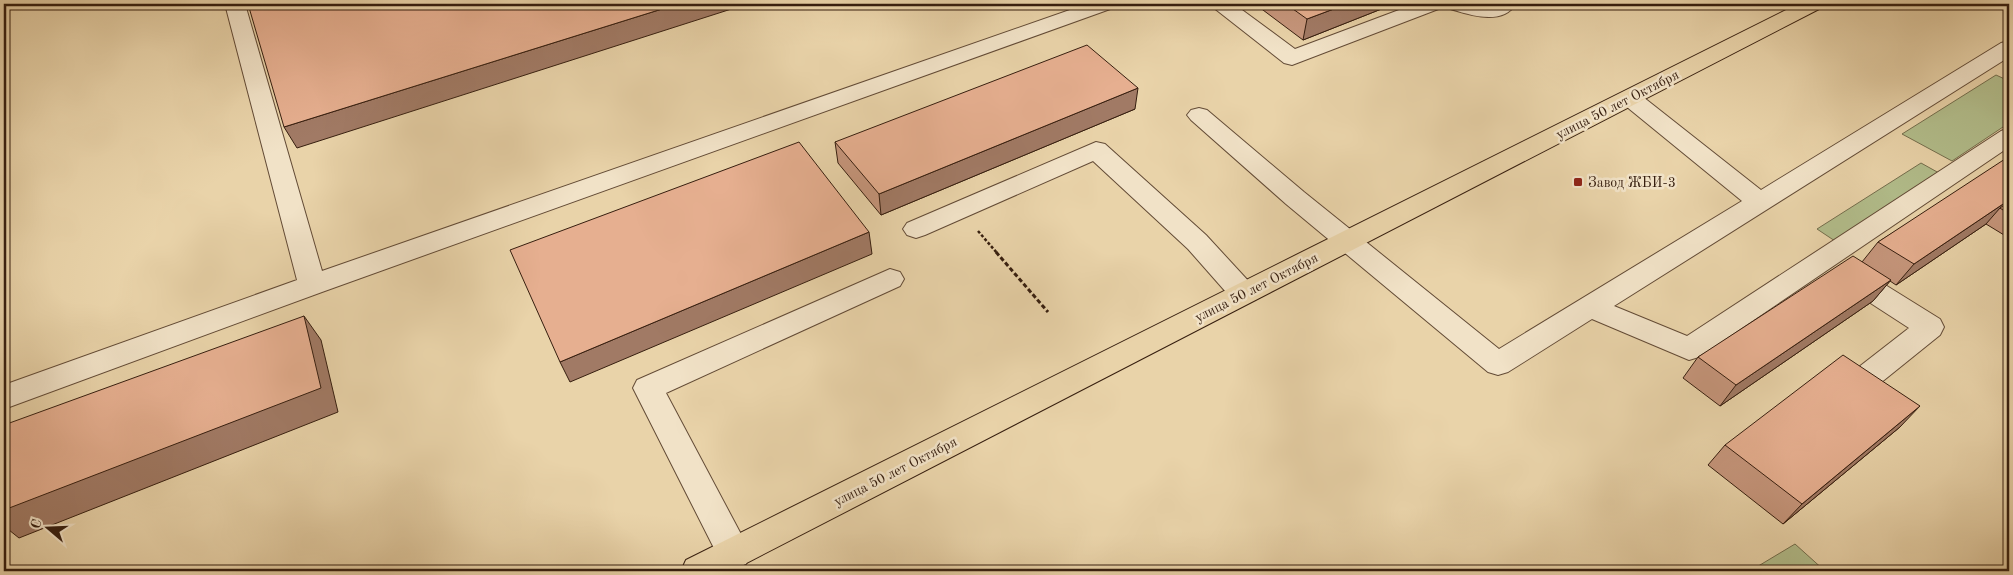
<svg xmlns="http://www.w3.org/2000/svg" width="2013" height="575" font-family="'Old Standard TT',serif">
  <rect width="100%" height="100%" fill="#e9d3a9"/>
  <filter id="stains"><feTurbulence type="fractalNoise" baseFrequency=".004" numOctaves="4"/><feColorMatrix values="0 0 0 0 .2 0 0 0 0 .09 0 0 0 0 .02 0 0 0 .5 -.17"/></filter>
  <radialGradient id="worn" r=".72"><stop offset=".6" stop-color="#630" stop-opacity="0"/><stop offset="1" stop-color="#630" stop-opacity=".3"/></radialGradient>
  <!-- green -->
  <path fill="#b2bd8b" stroke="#746e4d" d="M1996,75L2009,81V123L1952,161L1902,134Z
    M1921,163L1939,173L1835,241L1817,229Z
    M1795,544L1825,571H1750Z"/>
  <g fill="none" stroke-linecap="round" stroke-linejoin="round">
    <!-- minor casing -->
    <g stroke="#634b36" stroke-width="2">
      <path id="minor" d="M225,4H245L322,271L1087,4H1116L1113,8L322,292L4,409V385L297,280Z
        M1211,4H1234L1295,49L1415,4H1516C1501,27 1468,14 1447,8L1444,5L1441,8L1292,65L1284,63L1214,8Z
        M2009,41V57L1614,306L1687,336L2001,131L2009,128V147L1699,357L1689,360L1592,319L1508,372L1498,375L1488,372L1286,204L1191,120L1187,115L1191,110L1199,108L1207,110L1304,192L1499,349L1742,201L1622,103L1618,98L1622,93L1630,91L1638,93L1761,190L2001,43Z
        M1096,142L1105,144L1206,235L1253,286L1257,293L1253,300L1243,303L1233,300L1188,249L1093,161L925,235L916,238L907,235L903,229L907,223Z
        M1848,265L1858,268L1940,319L1944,327L1940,335L1868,393L1857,397L1846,393L1842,385L1846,377L1909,328L1838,282L1834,275L1838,268Z
        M890,269L900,272L904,279L900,286L666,393L751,553L746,564L734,568L722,564L633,388L637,380Z"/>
    </g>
    <!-- major casing -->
    <g stroke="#361e0f" stroke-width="2">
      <path id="major" d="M1798,4H1824L1821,8L731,571H681L686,560Z"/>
    </g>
    <!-- path-far1 -->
    <path stroke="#361e0f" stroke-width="2.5" stroke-dasharray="3 2" stroke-linecap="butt" d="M978,231L997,253"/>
    <!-- path -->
    <path stroke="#361e0f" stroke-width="3" stroke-dasharray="4.5 2.5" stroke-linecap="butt" d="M996,252L1048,312"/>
    <!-- minor -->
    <use href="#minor" fill="#f1e2c7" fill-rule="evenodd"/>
    <!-- major -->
    <use href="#major" fill="#e9d3a9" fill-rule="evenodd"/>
  </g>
  <!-- wall -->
  <path fill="#c6967c" stroke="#361e0f" d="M1255,4H1394L1303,40Z
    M1135,109L881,215L838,163L835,142Z
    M2009,161V238L1986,224L1896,285L1890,281L1873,301L1720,406L1683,378L1698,357L1862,262L1878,242Z
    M1900,427L1783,524L1708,465L1725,445Z"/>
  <!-- shaded-wall -->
  <path fill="#a17a65" stroke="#361e0f" d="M678,4H747L297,148L284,127Z
    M1347,4H1394L1303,40L1307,19Z
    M1138,88L1135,109L881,215L879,194Z
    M2009,200V208H2000L1986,224L1896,285L1914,264Z
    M869,232L872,254L570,382L560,362Z
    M1891,280L1873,301L1720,406L1736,385Z
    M304,316L321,340L338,412L19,538L4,526V510Z
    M1920,406L1900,427L1783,524L1802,504Z"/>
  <!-- building -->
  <path fill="#e6af90" stroke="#361e0f" d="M248,4H678L284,127Z
    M1286,4H1347L1307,19Z
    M1087,45L1138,88L879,194L835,142Z
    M799,142L869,232L560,362L510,250Z
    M2005,159L2009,161V200L1914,264L1878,242Z
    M2009,202V214L2000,208Z
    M1853,256L1891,280L1736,385L1698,357Z
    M304,316L321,388L4,510V425Z
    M1843,355L1920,406L1802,504L1725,445Z"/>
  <!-- markers -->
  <rect fill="#8f2418" stroke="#f1e2c7" stroke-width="2" x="1573" y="177" width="10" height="10" rx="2.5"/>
  <g text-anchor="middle" stroke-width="5" stroke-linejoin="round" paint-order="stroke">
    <!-- street labels -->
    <g font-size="14" fill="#361e0f" stroke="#f1e2c7">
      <text transform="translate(1617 104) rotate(-27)" y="5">улица 50 лет Октября</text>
      <text transform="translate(1256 287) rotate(-27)" y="5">улица 50 лет Октября</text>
      <text transform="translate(895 471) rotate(-27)" y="5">улица 50 лет Октября</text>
    </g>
    <!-- poi labels -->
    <g font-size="14" fill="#361e0f" stroke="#f1e2c7" text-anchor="start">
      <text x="1588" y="187">Завод ЖБИ-3</text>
    </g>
  </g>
  <!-- margin -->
  <rect width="2013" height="575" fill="none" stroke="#e9d3a9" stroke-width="20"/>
  <rect x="5" y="5" width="2003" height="565" fill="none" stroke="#361e0f" stroke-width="2.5"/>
  <rect x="10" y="10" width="1993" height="555" fill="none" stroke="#361e0f"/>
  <!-- north arrow -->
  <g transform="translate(48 528) rotate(289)" stroke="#f1e2c7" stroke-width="4" paint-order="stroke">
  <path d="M0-4L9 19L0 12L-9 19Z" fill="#361e0f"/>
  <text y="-8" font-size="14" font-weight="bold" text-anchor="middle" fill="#361e0f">С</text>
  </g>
  <rect width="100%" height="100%" filter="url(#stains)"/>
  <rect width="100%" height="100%" fill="url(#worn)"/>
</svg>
